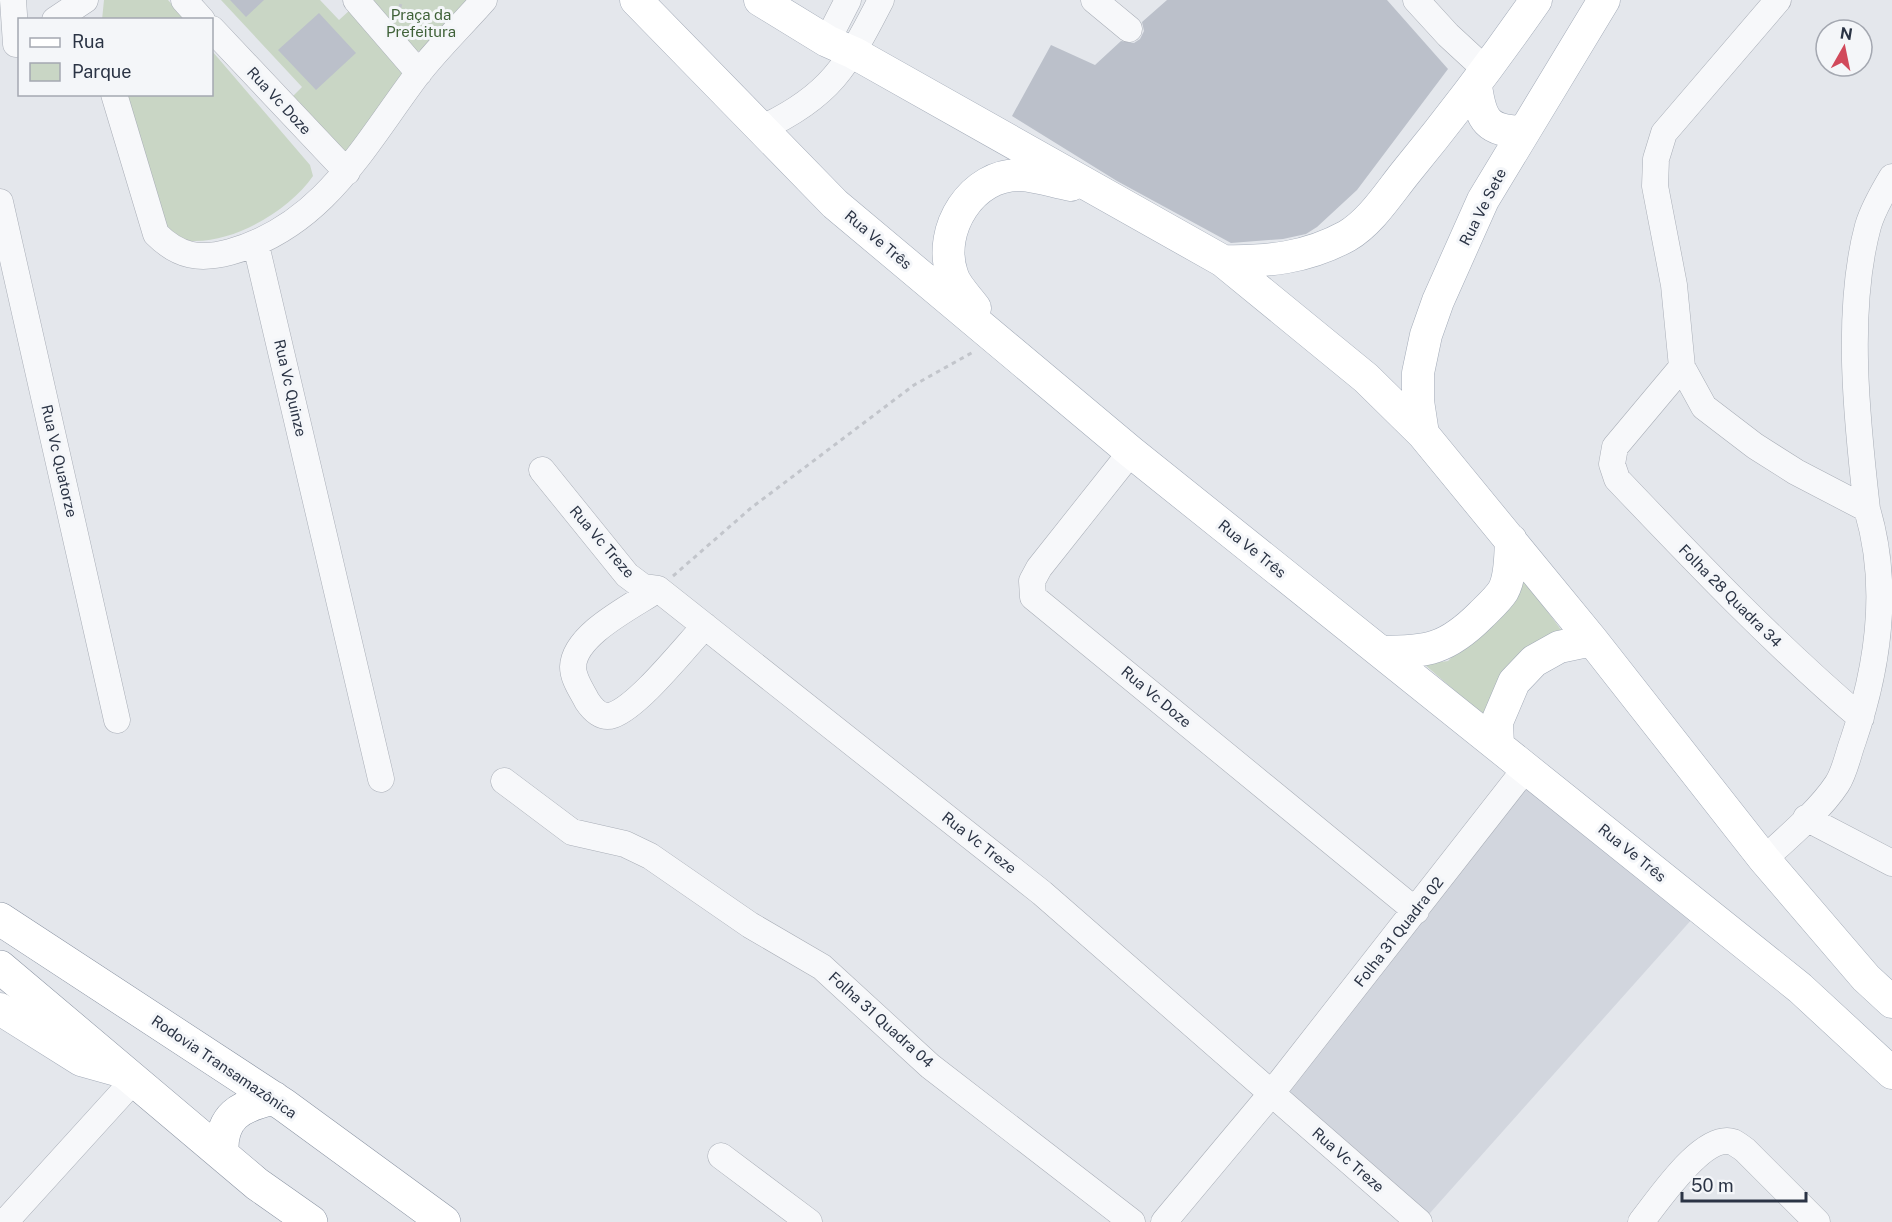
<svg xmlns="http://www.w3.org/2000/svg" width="1892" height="1222" font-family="'Public Sans',sans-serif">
  <rect width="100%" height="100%" fill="#e4e7ec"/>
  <!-- built -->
  <path fill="#d2d6de" d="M1526,768L1701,909L1422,1222L1271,1094Z"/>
  <!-- green -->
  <path fill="#c9d6c5" d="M104,0H168L185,19L102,20Z
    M221,0H320L339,20L350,10L402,65L403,77L352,152L342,156L289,100L302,87Z
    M370,0H470L430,49L417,51Z
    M212,51L310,165L313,176C286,216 210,258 165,234L122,95L212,94Z
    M1522,577L1562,631L1491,722L1424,664L1448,661L1513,595Z"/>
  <!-- building -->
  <path fill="#bbc0ca" d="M230,0H264L246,17Z
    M1167,0H1387L1448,69L1357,190L1317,227L1306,234L1283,239L1231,243L1117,181L1012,116L1051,45L1095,65L1121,41L1134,43L1140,39L1144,31L1142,22Z
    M319,13L356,53L316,90L278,50Z"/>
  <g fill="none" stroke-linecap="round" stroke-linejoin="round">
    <!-- minor casing -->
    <g stroke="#a9aeb7" stroke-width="27">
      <path id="minor" d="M13,0L16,44
        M184,0L202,20
        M356,0L419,73
        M1094,0L1129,29
        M1416,0L1448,35L1487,71
        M55,20L85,0
        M212,29L347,172
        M827,41L848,0
        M114,94L156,234C179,257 200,260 230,252C323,226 363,147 417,75C437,49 462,25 484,0
        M760,129C830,97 847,66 881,0
        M0,202L117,720
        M256,245L381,779
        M1682,367L1615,447L1612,464L1617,479C1696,562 1774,644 1861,718
        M1131,452L1039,568L1032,581L1033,597L1416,911
        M542,470L627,575L643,587L658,589L1042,893L1419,1222
        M1867,509C1857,422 1845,311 1868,226C1873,209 1883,192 1892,177
        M658,589C633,606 574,634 573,667C573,679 582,691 587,701C593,710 602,719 613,715C639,706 685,647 705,626
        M504,781L572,832L625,844L650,856L750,925L822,967L930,1066L1132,1222
        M1806,818L1892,863
        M1764,859C1787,838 1820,810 1837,784C1845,772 1848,754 1853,741C1879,665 1890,586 1867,509L1796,472L1755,446L1704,407L1682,367L1674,285L1655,186L1656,159L1664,133L1778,0
        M721,1156L809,1222
        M5,1222L134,1080
        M1164,1222L1271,1094L1526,768
        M1641,1222C1658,1201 1703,1132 1733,1142C1737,1144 1741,1147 1745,1150L1817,1222"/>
    </g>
    <!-- major casing -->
    <g stroke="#a3abb8" stroke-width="33">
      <path id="major" d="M636,0L835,204L1131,452L1800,988L1892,1073
        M760,0L827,41L854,53L1223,261L1366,378L1423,434L1592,640L1764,859L1866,978L1892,1002
        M1476,86C1481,121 1487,131 1524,132
        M1223,261C1267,262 1307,258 1347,236C1371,222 1389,193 1406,172C1452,116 1495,59 1536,0
        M975,308C968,298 955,286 952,274C937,230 972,173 1021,175C1037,176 1055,182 1071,185
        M1423,434L1418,401V373L1426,335L1438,301L1483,200L1604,0
        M1381,652C1428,652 1447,649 1481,615C1488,608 1498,599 1503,591C1511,577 1510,556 1511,540
        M1498,746L1497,722L1514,682L1534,661L1559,647L1592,640
        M0,1009L81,1060L124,1072"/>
    </g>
    <!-- highway casing -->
    <g stroke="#8b94a3" stroke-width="34">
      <path id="highway" d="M0,919L284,1105L444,1222
        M0,967L257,1184L311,1222
        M222,1154C220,1116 240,1106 274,1098"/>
    </g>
    <!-- path -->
    <path stroke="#c2c5cb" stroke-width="3" stroke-dasharray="4.5 4.5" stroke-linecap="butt" d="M397,17L402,0
      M673,576L751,508L914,385L975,351"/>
    <!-- minor -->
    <use href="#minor" stroke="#f7f8fa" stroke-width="26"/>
    <!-- major -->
    <use href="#major" stroke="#fff" stroke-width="32"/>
    <!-- highway -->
    <use href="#highway" stroke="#fff" stroke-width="33"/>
  </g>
  <g text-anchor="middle" stroke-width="6" stroke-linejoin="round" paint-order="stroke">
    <!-- park labels -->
    <g font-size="15" fill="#3f6138" stroke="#f4f6f9">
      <text x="421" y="20">Praça da<tspan x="421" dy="17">Prefeitura</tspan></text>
    </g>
    <!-- street labels -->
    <g font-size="15" fill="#2b3445" stroke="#f4f6f9">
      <text transform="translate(279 101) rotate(47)" y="5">Rua Vc Doze</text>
      <text transform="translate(1483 207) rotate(-63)" y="5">Rua Ve Sete</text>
      <text transform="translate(878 240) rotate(40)" y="5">Rua Ve Três</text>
      <text transform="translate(290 388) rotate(77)" y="5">Rua Vc Quinze</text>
      <text transform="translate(59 461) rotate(77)" y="5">Rua Vc Quatorze</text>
      <text transform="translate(602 542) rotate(49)" y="5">Rua Vc Treze</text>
      <text transform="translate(1252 549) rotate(39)" y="5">Rua Ve Três</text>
      <text transform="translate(1730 596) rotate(45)" y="5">Folha 28 Quadra 34</text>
      <text transform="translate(1156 697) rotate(40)" y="5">Rua Vc Doze</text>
      <text transform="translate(979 843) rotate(38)" y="5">Rua Vc Treze</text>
      <text transform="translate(1632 853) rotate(39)" y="5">Rua Ve Três</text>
      <text transform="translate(1399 932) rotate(-52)" y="5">Folha 31 Quadra 02</text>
      <text transform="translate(881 1020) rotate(42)" y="5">Folha 31 Quadra 04</text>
      <text transform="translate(224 1067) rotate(34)" y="5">Rodovia Transamazônica</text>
      <text transform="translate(1348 1160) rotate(41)" y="5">Rua Vc Treze</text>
    </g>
  </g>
  <!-- legend -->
  <rect x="18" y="18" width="195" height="78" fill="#f4f6f9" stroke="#a4a8b1" stroke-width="1.5"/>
  <rect x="30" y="38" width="30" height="9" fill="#ffffff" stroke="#a4a8b1" stroke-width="1.5"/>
  <text x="72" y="48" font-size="18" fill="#2b3445">Rua</text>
  <rect x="30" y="63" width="30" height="18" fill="#c9d6c5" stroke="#a4a8b1" stroke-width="1.5"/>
  <text x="72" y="78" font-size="18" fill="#2b3445">Parque</text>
  <!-- north arrow -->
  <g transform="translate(1844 48) rotate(9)"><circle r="28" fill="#f4f6f9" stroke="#a4a8b1" stroke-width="1.5"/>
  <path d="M0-4.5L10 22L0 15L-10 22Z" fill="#d1495b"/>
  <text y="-9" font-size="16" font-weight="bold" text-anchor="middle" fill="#2b3445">N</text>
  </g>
  <!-- scale -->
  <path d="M1682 1192v9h124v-9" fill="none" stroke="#2b3445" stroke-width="3"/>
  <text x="1691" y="1192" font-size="18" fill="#2b3445" stroke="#f4f6f9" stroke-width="4.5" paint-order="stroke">50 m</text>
</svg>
